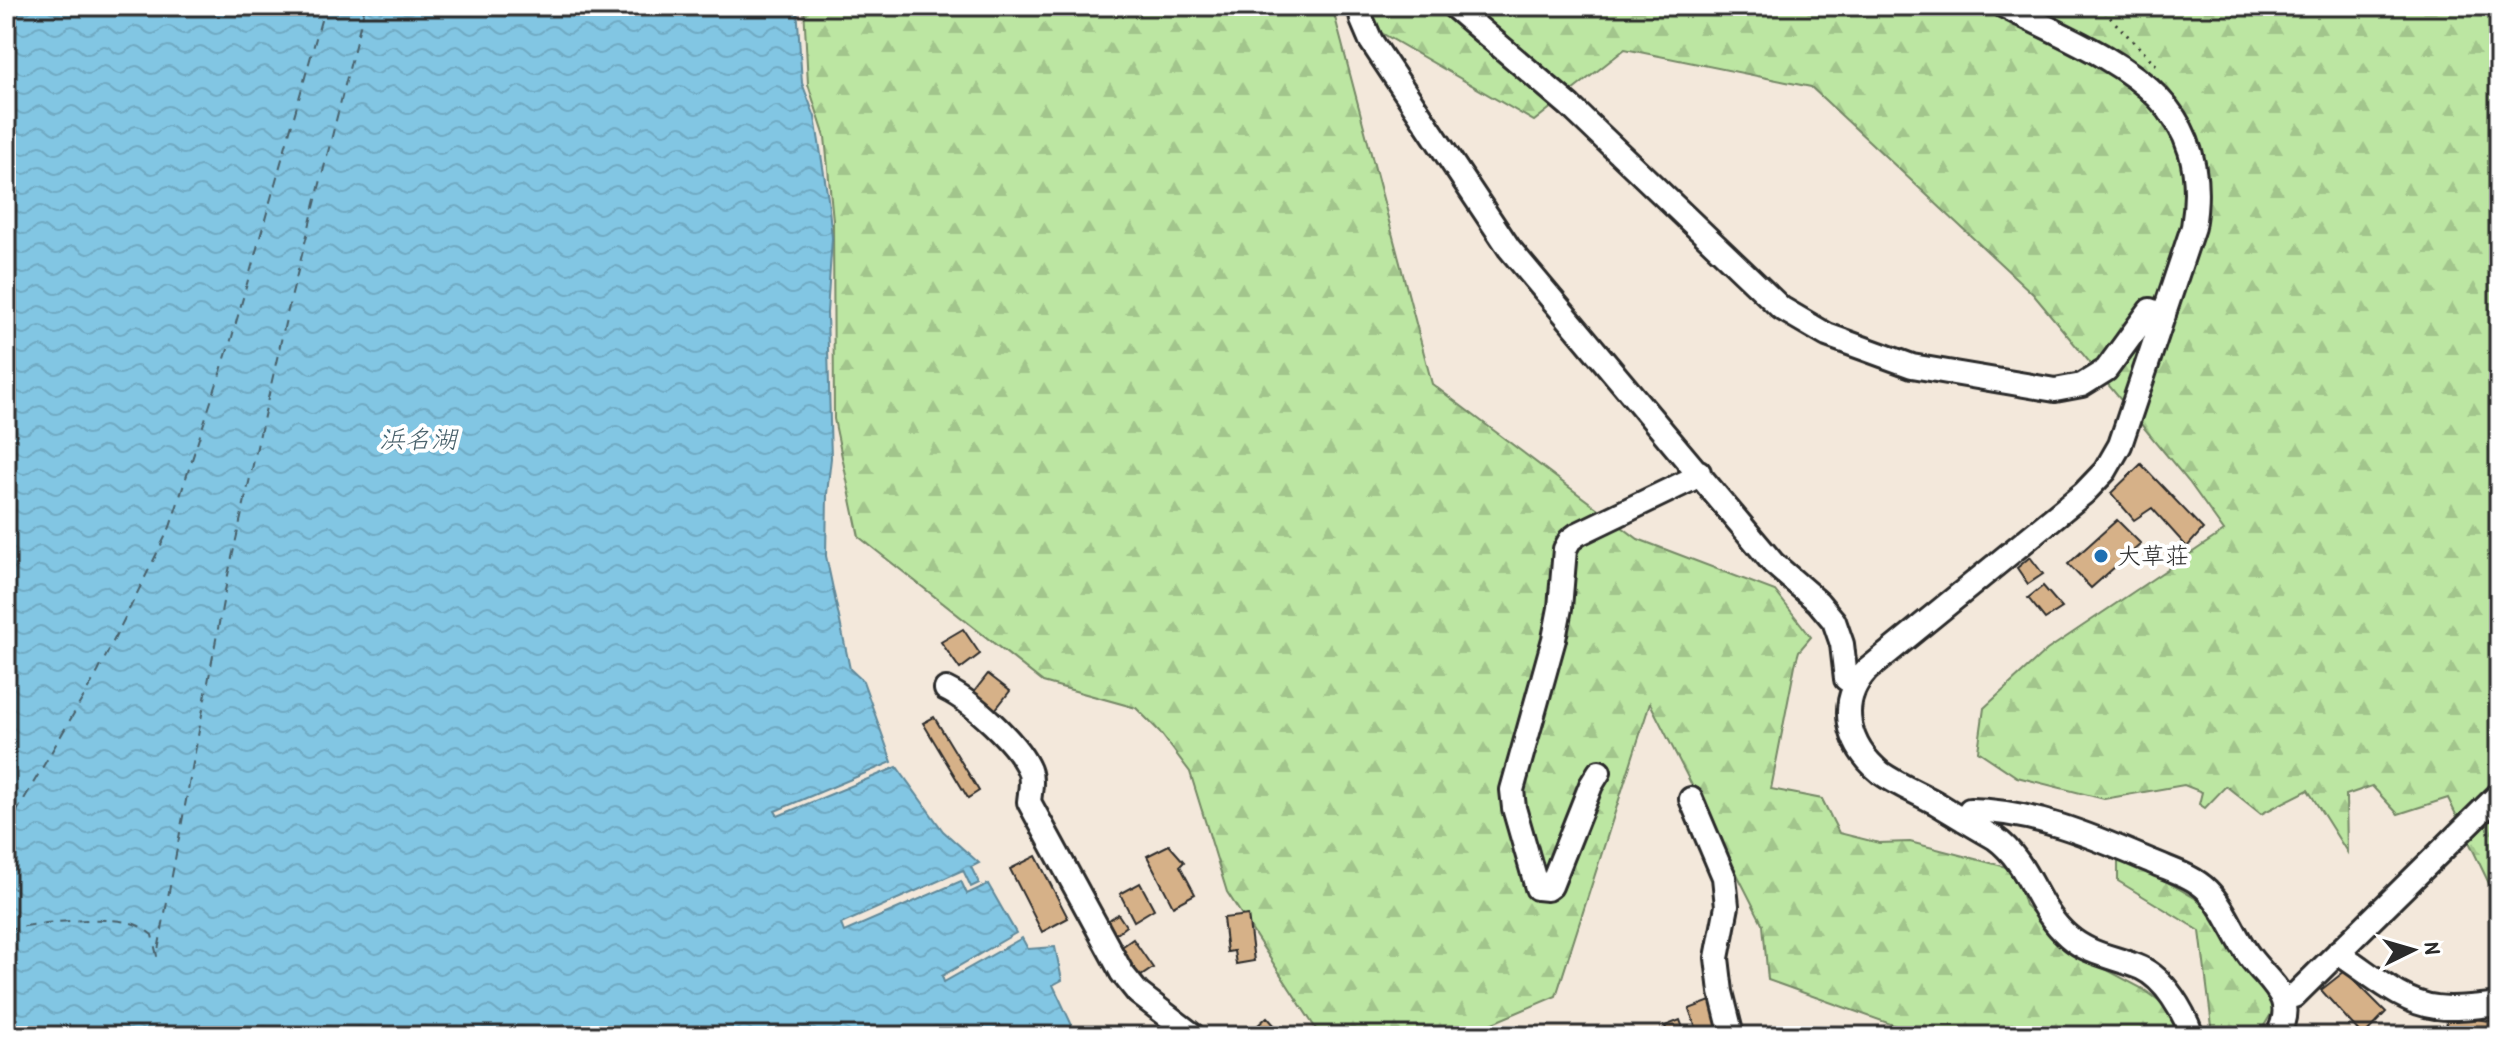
<svg xmlns="http://www.w3.org/2000/svg" width="2505" height="1042" font-family="'Patrick Hand','Klee One',sans-serif">
  <defs>
    <pattern id="forest-firs" width="22" height="20" patternUnits="userSpaceOnUse" patternTransform="scale(2)"><rect width="22" height="20" fill="#bce6a2"/><path d="M5 1l3.5 6h-7zM16 11l3.5 6h-7z" fill="#a2c58c"/></pattern>
    <pattern id="water-waves" width="16" height="10" patternUnits="userSpaceOnUse" patternTransform="scale(2)"><rect width="16" height="10" fill="#82c6e3"/><path d="M0 5q4-4 8 0t8 0" fill="none" stroke="#70aac3"/></pattern>
  </defs>
  <rect width="100%" height="100%" fill="#f3e8db"/>
  <filter id="ink" filterUnits="userSpaceOnUse"><feTurbulence type="fractalNoise" baseFrequency=".0125" numOctaves="2"/><feDisplacementMap in="SourceGraphic" scale="16" xChannelSelector="R" yChannelSelector="G"/><feConvolveMatrix kernelMatrix="1 2 1 2 8 2 1 2 1" color-interpolation-filters="sRGB"/></filter>
  <g filter="url(#ink)">
    <!-- forest -->
    <path fill="url(#forest-firs)" stroke="#748866" stroke-width="2" d="M804,6H1332L1432,384L1638,539L1775,591L1811,637L1799,651L1795,665L1771,789L1822,799L1839,833L1879,843L1910,842L2014,869L2025,905L2075,953L2143,989L2171,1009L2186,1036H1924L1768,980L1763,925L1650,703L1556,996L1488,1025L1449,1036H1334L1316,1029L1227,892L1190,772L1159,731L1136,708L1043,682L859,537L834,419L833,220L825,137L808,84Z
      M1335,6H2499V950L2492,947L2496,898L2448,798L2398,814L2372,786L2346,795L2347,852L2308,790L2261,814L2226,786L2205,808L2199,804L2202,792L2184,785L2104,799L2017,777L1978,751L1984,708L2047,650L2224,531L2189,482L2033,294L1811,87L1625,49L1534,121Z
      M2118,860L2157,876L2210,907L2274,1009L2258,1036H2211L2212,1026L2200,931L2118,881Z"/>
    <!-- water -->
    <path fill="url(#water-waves)" stroke="#5f8899" stroke-width="2" d="M6,6H797L802,83L815,117L828,199L832,238L827,313L831,458L827,494L826,556L850,669L863,681L892,762L775,811L778,816L897,767L943,831L979,863L971,867L979,883L971,887L963,870L841,924L844,932L961,881L967,894L988,884L1016,933L942,976L944,982L1022,938L1028,949L1055,947L1062,980L1053,985L1077,1036H6Z"/>
    <g fill="none" stroke-linecap="round" stroke-linejoin="round">
      <!-- ferry -->
      <path stroke="#49616b" stroke-width="2" stroke-dasharray="10 8" stroke-linecap="butt" d="M6,830L98,672L170,527L232,337L325,6
        M6,930C32,923 113,914 137,925C142,927 148,932 152,935L157,956L228,575L288,310L365,6"/>
    </g>
    <!-- building -->
    <path fill="#d6b188" stroke="#2b2b2b" stroke-width="2" d="M2141,464L2203,529L2187,547L2152,508L2134,520L2111,493Z
      M2117,520L2141,544L2091,588L2068,564Z
      M2030,557L2043,574L2028,584L2017,568Z
      M2043,586L2062,608L2045,619L2028,598Z
      M963,629L980,654L960,669L941,642Z
      M988,674L1010,691L995,710L973,693Z
      M934,717L979,791L968,798L923,723Z
      M1169,845L1184,862L1180,866L1195,894L1173,906L1147,856Z
      M1036,856L1068,918L1042,932L1010,869Z
      M1140,883L1154,909L1134,921L1120,894Z
      M1118,914L1126,926L1113,936L1104,923Z
      M1248,915L1254,961L1236,964L1234,951L1227,952L1223,918Z
      M1133,939L1153,968L1135,980L1116,951Z
      M2345,971L2386,1012L2363,1036L2321,990Z
      M1713,1000L1726,1036H1699L1689,1009Z
      M2447,1016L2499,1022V1036H2446Z
      M1267,1017L1284,1036H1246Z
      M1680,1020L1686,1036H1669L1665,1026Z"/>
    <g fill="none" stroke-linecap="round" stroke-linejoin="round">
      <!-- street casing -->
      <g stroke="#2b2b2b" stroke-width="28">
        <path id="street" d="M1360,6L1362,20L1371,41L1509,248L1773,563L1818,602L1834,621L1842,644L1846,679L1856,685
          M1453,6L1570,106L1781,308L1827,335L1912,366L2055,390L2082,385L2106,370L2150,310L2164,315
          M2004,6C2102,57 2216,90 2193,227L2120,445L2105,471L2084,493L1867,670C1836,703 1848,746 1881,773C1898,785 1918,793 1936,803C1956,815 1975,827 1995,838C2030,863 2036,909 2068,936C2089,955 2116,957 2141,968C2165,979 2184,1012 2192,1036
          M946,689C971,701 1018,743 1029,770C1033,780 1030,791 1029,802L1122,973L1138,993L1194,1036
          M1599,772L1591,785L1551,886L1547,889L1537,888L1514,808L1512,790L1554,639L1560,608L1565,549L1570,540L1578,534L1690,480L1699,472
          M1691,799L1724,877L1727,906L1717,958L1721,992L1732,1036
          M1964,820L1970,810C2035,811 2094,837 2153,862C2171,870 2193,876 2207,890C2226,909 2234,936 2250,957C2271,985 2298,998 2277,1036
          M2339,951L2347,959C2374,977 2403,1003 2436,1007C2456,1010 2479,1006 2499,1004
          M2283,999L2294,996L2499,794"/>
      </g>
      <!-- path -->
      <path stroke="#2b2b2b" stroke-width="3" stroke-dasharray="2 6" stroke-linecap="butt" d="M2099,6L2160,69"/>
      <!-- street -->
      <use href="#street" stroke="#fff" stroke-width="22"/>
    </g>
  </g>
  <!-- markers -->
  <circle fill="#1f6fb2" stroke="#fff" stroke-width="3" cx="2101" cy="556" r="8"/>
  <g text-anchor="middle" stroke-width="8" stroke-linejoin="round" paint-order="stroke">
    <!-- poi labels -->
    <g font-size="24" fill="#2b2b2b" stroke="#fff" text-anchor="start">
      <text x="2117" y="564">大草荘</text>
    </g>
    <!-- water labels -->
    <g font-size="26" font-style="italic" fill="#49616b" stroke="#fff">
      <text x="418" y="448">浜名湖</text>
    </g>
  </g>
  <!-- margin -->
  <rect width="2505" height="1042" fill="none" stroke="#fff" stroke-width="32"/>
  <rect x="16" y="16" width="2473" height="1010" fill="none" stroke="#2b2b2b" stroke-width="3" filter="url(#ink)"/>
  <!-- north arrow -->
  <g transform="translate(2413 950) rotate(85)" stroke="#ffffff" stroke-width="6" paint-order="stroke">
  <path d="M0-6L14 30L0 20L-14 30Z" fill="#2b2b2b"/>
  <text y="-12" font-size="22" font-weight="bold" text-anchor="middle" fill="#2b2b2b">N</text>
  </g>
</svg>
